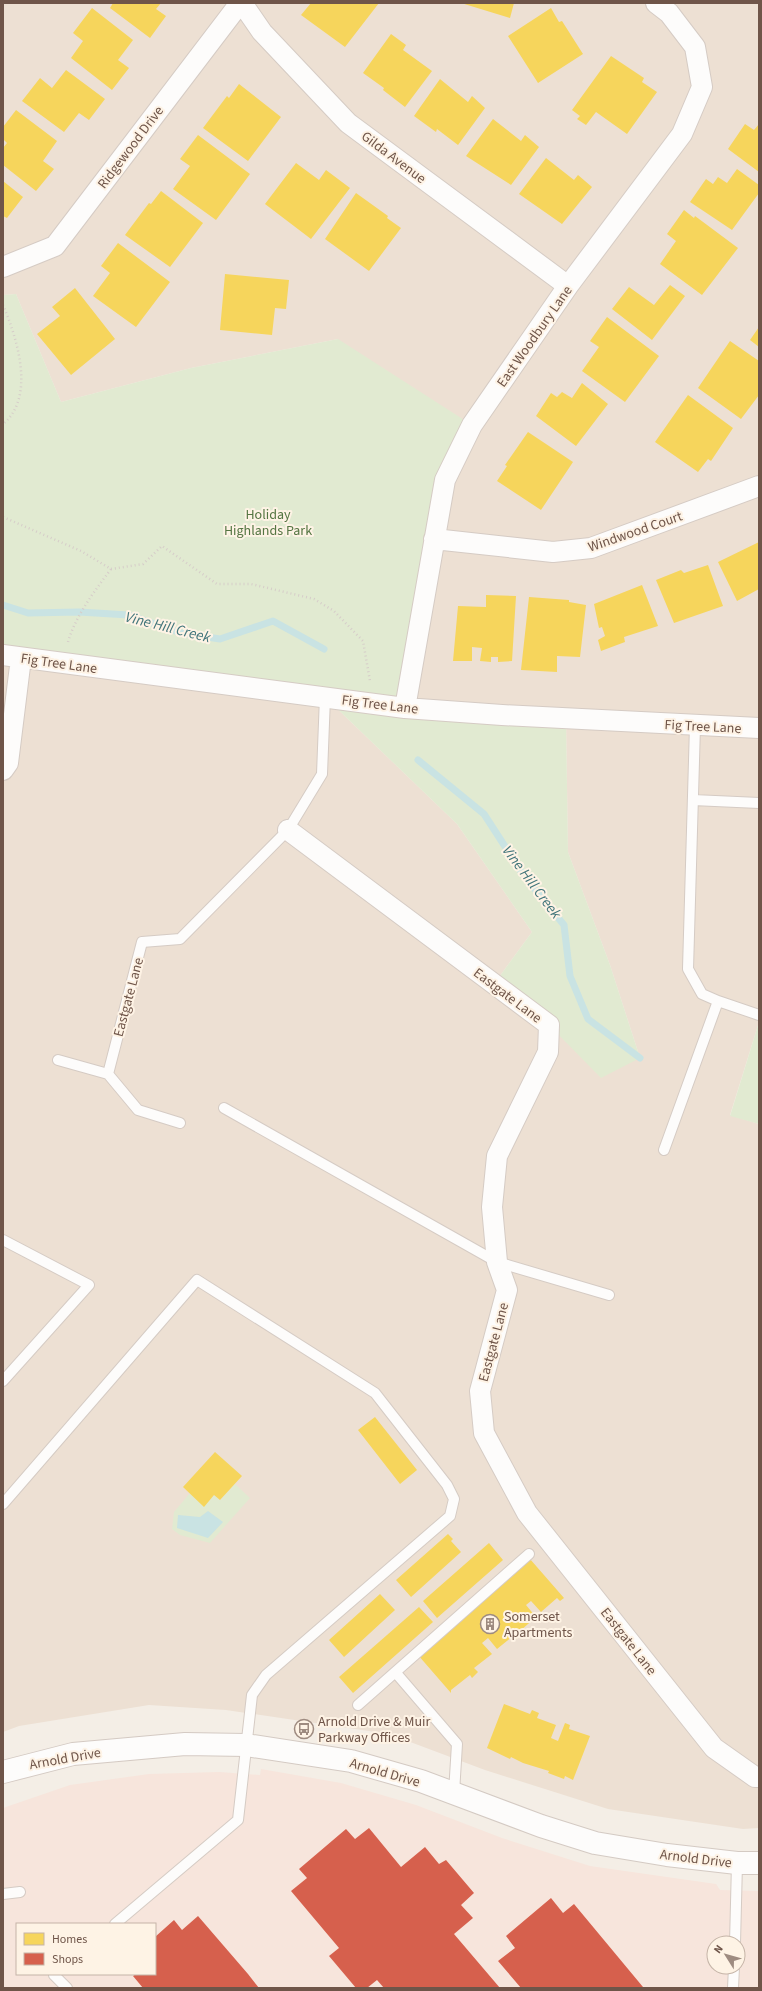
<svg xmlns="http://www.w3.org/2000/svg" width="762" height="1991" font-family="'Source Sans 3',sans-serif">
  <rect width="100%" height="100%" fill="#f4eee6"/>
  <!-- residential -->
  <path fill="#ede0d3" d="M3,3H759V1022L730,1115L759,1124V1828L743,1829L608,1809L485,1770L389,1734L226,1710L149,1705L19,1726L3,1732V655L325,697L457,824L532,932L494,984L640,1058L610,965L568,852L566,719L405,708L338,339L191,368L61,402L16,294L3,295Z"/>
  <!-- commercial -->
  <path fill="#f7e5dc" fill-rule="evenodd" d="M261,1769L341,1783L416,1805L502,1838L590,1866L716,1884L720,1890L759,1891V1988H3V1808L70,1785L149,1774L219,1772L260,1775ZM17,1924H155V1974H17ZM714,1943H738V1967H714Z"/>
  <!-- green -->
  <path fill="#e1ead1" d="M16,294L61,402L191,368L338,339L472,425L445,480L405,708L566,719L568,852L610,965L640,1058L601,1078L549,1025L494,984L532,932L457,824L325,697L3,655V295Z
    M759,1022V1124L730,1116Z
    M235,1484L250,1498L210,1543L180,1535L172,1529L174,1512L190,1493L204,1506L214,1495L220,1500Z"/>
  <!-- water -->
  <path fill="#c9e3e3" d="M208,1511L223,1522L208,1538L177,1528L178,1515L200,1517Z"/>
  <!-- homes -->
  <path fill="#f6d55c" d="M113,3H161L156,9L166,16L150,38L110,8Z
    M311,3H379L345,47L301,15Z
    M461,3H514L510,18Z
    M92,8L133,40L118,60L129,68L112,90L71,58L83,41L73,33Z
    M551,8L559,22L562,21L583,54L538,83L508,36Z
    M391,34L406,45L403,50L432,71L405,107L383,90L384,88L363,73Z
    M611,56L644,78L642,82L657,92L627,134L596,112L586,125L577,119L580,116L572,110Z
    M66,70L105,99L89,120L79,113L64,132L22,101L40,78L52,88Z
    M440,79L468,102L472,96L485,108L458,145L437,129L436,132L414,116Z
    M239,84L281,117L248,161L203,128L227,96L229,98Z
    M16,110L57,141L43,161L54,169L36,191L3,165V148L7,143L3,139V127Z
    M493,119L521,141L525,135L539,147L511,185L466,156Z
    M745,124L754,130L759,124V172L728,149Z
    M198,135L250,174L216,220L173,189L190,166L180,159Z
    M546,158L574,180L578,175L592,187L562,224L519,194Z
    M296,163L319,180L326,170L350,188L311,239L265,204Z
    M737,169L759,185V193L732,230L690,202L706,179L713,184L718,177L727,183Z
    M3,181L23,197L7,218L3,216Z
    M161,191L203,223L170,267L125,235L149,203L151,204Z
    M356,193L388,216L387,218L401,228L369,271L325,239Z
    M684,210L694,218L695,216L738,248L702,295L660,264L676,241L667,234Z
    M118,243L170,282L136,327L93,296L110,273L101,266Z
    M225,274L289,280L286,309L275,308L272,335L220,330Z
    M670,285L685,296L652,340L612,309L629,287L654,305Z
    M75,288L115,339L71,375L37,334L60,316L52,307Z
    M607,317L659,356L625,402L582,371L599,347L590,341Z
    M759,327V347L750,340Z
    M730,341L759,361V395L741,419L698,388Z
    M582,383L608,404L576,446L536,416L551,393L557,397L562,392L572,398Z
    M688,395L733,428L711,461L708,459L698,472L655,442Z
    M528,432L573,462L541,510L497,481L507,466L505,465Z
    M759,542V589L737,601L718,562Z
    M708,565L723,606L674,623L656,580L681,570L684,573Z
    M642,585L658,626L624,637L625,642L601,651L598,640L605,636L602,627L599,628L594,604Z
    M486,595L516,596L512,661L498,662V657H491V662L480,661L482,648L472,647V661H453L458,606L486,607Z
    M529,597L569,600V602L586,605L580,657L557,656V672L521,670Z
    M375,1417L417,1470L400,1484L358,1430Z
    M215,1452L242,1476L220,1500L214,1495L204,1507L183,1487Z
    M448,1534L453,1539L451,1541L461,1552L411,1597L396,1580Z
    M489,1543L503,1560L437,1618L423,1601Z
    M530,1559L564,1598L560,1601L557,1598L541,1612L531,1601L526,1605L536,1617L520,1631L522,1634L516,1639L513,1636L497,1649L488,1638L482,1643L492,1654L474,1668L478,1672L472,1678L470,1675L451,1690V1693L418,1655Z
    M380,1594L395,1610L344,1657L329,1640Z
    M419,1607L433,1622L353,1693L339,1677Z
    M504,1704L530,1714L532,1710L539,1713L537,1718L556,1725L551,1738L558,1741L565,1723L570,1725L569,1729L590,1736L573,1780L565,1776L564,1779L548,1773L549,1771L523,1763L511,1757L510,1759L487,1748Z"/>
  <!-- shops -->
  <path fill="#d6604d" d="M369,1828L401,1867L425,1847L439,1864L446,1860L474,1893L461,1905L473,1918L454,1934L500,1988H384L377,1980L367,1988H356L329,1956L339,1948L291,1891L307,1878L299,1869L346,1829L355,1839Z
    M551,1898L563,1913L574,1904L643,1987L521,1988L498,1961L515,1948L506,1936Z
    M198,1916L248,1974L259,1988H143L133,1976L136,1974H155V1937L174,1920L182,1930Z"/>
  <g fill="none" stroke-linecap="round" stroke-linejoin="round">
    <!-- stream -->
    <path stroke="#c9e3e3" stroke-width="7" d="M3,605L28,613L79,612L129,615L181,633L220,639L273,621L324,649
      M418,760L484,814L524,876L564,925L570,976L588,1019L640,1058"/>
    <!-- lane casing -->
    <g stroke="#d5cbc4" stroke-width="12">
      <path id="lane" d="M695,726L688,969L702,994L718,1001L759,1015
        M693,800L759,803
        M58,1060L108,1074
        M224,1108L497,1262L609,1295
        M180,1123L138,1110L108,1074L142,942L180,939L288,830L322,774L325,697
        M664,1150L718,1001
        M3,1240L89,1285L3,1381
        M3,1504L197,1280L375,1393L447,1485L454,1499L450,1516L266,1675L252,1695L238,1820L115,1924
        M396,1673L457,1744L454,1793
        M358,1705L529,1554
        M3,1894L20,1892
        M735,1943L737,1863
        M56,1974L54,1975L67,1988
        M733,1988L734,1967"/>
    </g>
    <!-- street casing -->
    <g stroke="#d5cbc4" stroke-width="22">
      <path id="street" d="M242,3L262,32L348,123L568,286
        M3,267L55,246L240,3
        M434,539L553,552L591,548L759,486
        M3,655L405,708L502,715L759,728
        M405,708L445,480L472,425L568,286L682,134L702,87L695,47L669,13L656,3
        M3,770L8,763L21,658
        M288,830L549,1025L548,1052L497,1156L492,1207L497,1262L507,1290L480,1391L484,1433L527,1513L714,1748L755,1777H759"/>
    </g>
    <!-- secondary casing -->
    <g stroke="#d4cac3" stroke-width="24">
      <path id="secondary" d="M3,1772L73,1754L185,1744L246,1745L351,1761L421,1781L541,1826L595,1843L667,1855L737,1863H759"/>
    </g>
    <!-- path -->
    <path stroke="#d6cdc9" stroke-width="2.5" stroke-dasharray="1 3" stroke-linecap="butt" d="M3,305C17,338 36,397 3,424
      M3,517L81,551L111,569L143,564L162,546L217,584H251L314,599L334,611L363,641L370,681
      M68,642C76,615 94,592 111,569"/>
    <!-- lane -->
    <use href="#lane" stroke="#fdfcfb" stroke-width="10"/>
    <!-- street -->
    <use href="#street" stroke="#fdfcfb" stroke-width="20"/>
    <!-- secondary -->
    <use href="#secondary" stroke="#fdfcfb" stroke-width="22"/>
  </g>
  <!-- icons -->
  <defs>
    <g id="building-ring" transform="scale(1)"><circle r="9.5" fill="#fef3e5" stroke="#9e8b80" stroke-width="1.5"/><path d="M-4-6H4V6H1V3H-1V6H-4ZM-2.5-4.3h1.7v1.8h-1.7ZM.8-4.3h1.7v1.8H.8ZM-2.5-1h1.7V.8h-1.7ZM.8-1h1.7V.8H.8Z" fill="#9e8b80"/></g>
    <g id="bus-ring" transform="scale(1)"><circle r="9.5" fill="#fef3e5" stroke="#9e8b80" stroke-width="1.5"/><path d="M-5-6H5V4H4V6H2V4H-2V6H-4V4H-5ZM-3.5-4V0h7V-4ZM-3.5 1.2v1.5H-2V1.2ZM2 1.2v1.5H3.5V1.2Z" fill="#9e8b80"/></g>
  </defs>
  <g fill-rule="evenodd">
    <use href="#building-ring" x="490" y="1624"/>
    <use href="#bus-ring" x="304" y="1729"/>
  </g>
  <g text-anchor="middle" stroke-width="4" stroke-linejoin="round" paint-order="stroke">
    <!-- street labels -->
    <g font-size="14" fill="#6f5549" stroke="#fef3e5">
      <text transform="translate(130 147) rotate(-53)" y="5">Ridgewood Drive</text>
      <text transform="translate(394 157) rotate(37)" y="5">Gilda Avenue</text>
      <text transform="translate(534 336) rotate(-55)" y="5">East Woodbury Lane</text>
      <text transform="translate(635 531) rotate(-19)" y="5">Windwood Court</text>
      <text transform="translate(59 663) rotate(8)" y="5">Fig Tree Lane</text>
      <text transform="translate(380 704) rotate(7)" y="5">Fig Tree Lane</text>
      <text transform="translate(703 726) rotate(3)" y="5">Fig Tree Lane</text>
      <text transform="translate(508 995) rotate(37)" y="5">Eastgate Lane</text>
      <text transform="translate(128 997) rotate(-75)" y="5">Eastgate Lane</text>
      <text transform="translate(493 1342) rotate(-75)" y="5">Eastgate Lane</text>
      <text transform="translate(629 1641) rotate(52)" y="5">Eastgate Lane</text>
      <text transform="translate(65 1758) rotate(-10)" y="5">Arnold Drive</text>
      <text transform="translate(385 1772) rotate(16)" y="5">Arnold Drive</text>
      <text transform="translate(696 1858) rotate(7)" y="5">Arnold Drive</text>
    </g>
    <!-- park labels -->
    <g font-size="14" fill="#547542" stroke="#fef3e5">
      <text x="268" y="519">Holiday<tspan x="268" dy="16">Highlands Park</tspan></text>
    </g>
    <!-- poi labels -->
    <g font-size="14" fill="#6f5549" stroke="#fef3e5" text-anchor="start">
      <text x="504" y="1621">Somerset<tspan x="504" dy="16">Apartments</tspan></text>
      <text x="318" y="1726">Arnold Drive &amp; Muir<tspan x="318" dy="16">Parkway Offices</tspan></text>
    </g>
    <!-- water labels -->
    <g font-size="15" font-style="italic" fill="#42757b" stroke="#fef3e5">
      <text transform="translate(168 627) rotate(14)" y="5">Vine Hill Creek</text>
      <text transform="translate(532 882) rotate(53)" y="5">Vine Hill Creek</text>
    </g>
  </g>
  <!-- border -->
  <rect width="762" height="1991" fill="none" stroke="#6f5549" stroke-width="8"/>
  <!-- legend -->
  <rect x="16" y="1923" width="140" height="52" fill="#fef3e5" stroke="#c5b4a7"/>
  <rect x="24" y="1933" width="20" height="12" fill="#f6d55c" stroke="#c5b4a7"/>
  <text x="52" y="1943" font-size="12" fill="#6f5549">Homes</text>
  <rect x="24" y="1953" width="20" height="12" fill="#d6604d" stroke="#c5b4a7"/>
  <text x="52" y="1963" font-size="12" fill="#6f5549">Shops</text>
  <!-- north arrow -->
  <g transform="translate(726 1955) rotate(307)"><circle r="19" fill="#fef3e5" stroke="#c5b4a7"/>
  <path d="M0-3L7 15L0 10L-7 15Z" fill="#9e8b80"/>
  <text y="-6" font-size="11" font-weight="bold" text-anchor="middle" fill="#6f5549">N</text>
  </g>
</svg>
